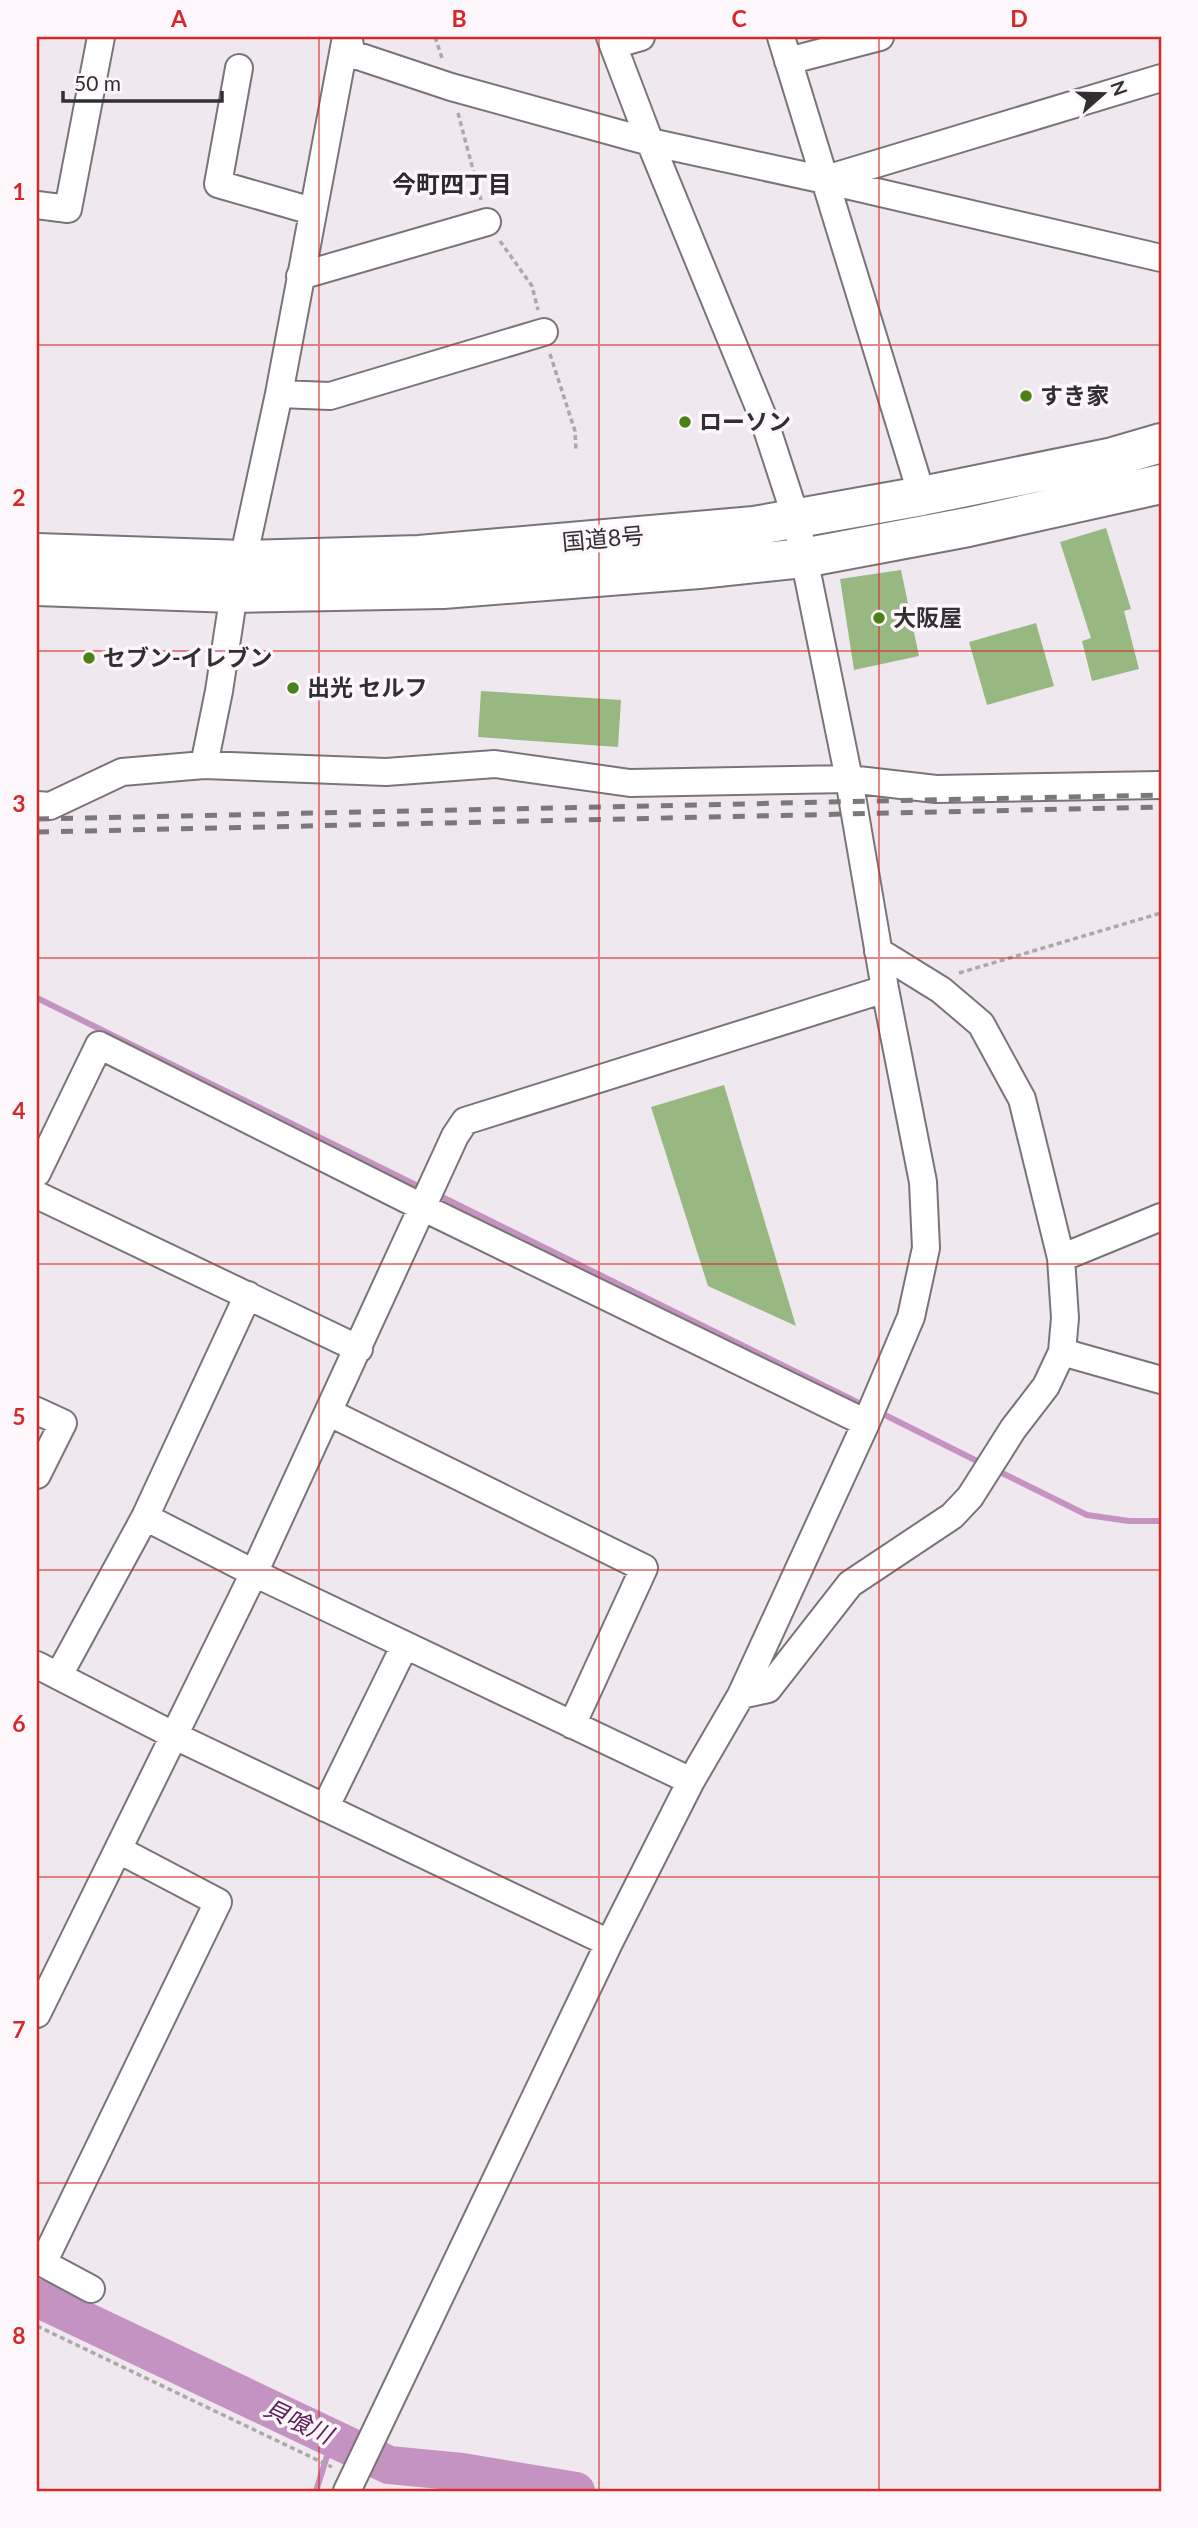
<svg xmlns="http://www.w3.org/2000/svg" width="1198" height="2528" font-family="Lato,'Noto Sans JP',sans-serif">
  <rect width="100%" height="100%" fill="#efe9ef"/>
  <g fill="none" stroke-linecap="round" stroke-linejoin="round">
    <!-- stream -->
    <path stroke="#c593c2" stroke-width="6" d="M37,998L424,1189
      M434,1193L867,1407
      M877,1411L983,1464
      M996,1470L1087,1515L1129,1521H1161
      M316,2491L333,2437"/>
    <!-- river -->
    <path stroke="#c593c2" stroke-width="38" d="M37,2298L389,2465L462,2472L576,2491"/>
  </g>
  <!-- building -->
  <path fill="#97b981" d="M1106,528L1131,609L1124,611L1139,669L1092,681L1082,641L1091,638L1060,542Z
    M901,570L919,656L854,670L840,579Z
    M1036,623L1054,686L987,705L969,642Z
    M481,691L621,700L618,747L478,737Z
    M724,1085L796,1326L708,1286L651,1107Z"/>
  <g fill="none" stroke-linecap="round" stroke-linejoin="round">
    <!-- minor casing -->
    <g stroke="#7a7479" stroke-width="30">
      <path id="minor" d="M348,37L352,54L451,87L650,142L825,180L1161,258
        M781,37L922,496
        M613,45L641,37
        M788,61L880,37
        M239,68L218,184L312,211
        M826,179L1161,78
        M37,205L68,209L101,37
        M300,276L487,222
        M279,394L330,396L544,332
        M243,560L279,394L346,37
        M204,765L219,691L234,593
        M37,805L50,806L122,772L204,765L386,772L495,764L630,783L849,779L936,789L1161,785
        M37,1173L99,1045L424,1208L866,1423
        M37,1195L359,1349
        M1061,1258L1161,1217
        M1062,1352L1161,1380
        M37,1411L63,1423L37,1475
        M328,1412L644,1568L572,1725
        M145,1517L254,1573L691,1781
        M37,1665L175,1736L609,1943
        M59,1675L145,1517L248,1295
        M741,1695L768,1689L850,1584L952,1516L970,1497L1013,1429L1046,1386L1062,1352L1065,1318L1061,1258L1022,1099L981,1024L941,990L878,951
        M325,1808L405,1645
        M37,2014L254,1573L455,1136L465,1121L885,989
        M37,2260L91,2289
        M43,2263L218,1902L119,1850
        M347,2491L609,1943L691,1781L741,1695L866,1423L911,1317L926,1248L923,1182L885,989L849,779L796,518L763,417L650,142L610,37"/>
    </g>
    <!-- highway casing -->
    <g stroke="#7a7479" stroke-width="42">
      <path id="highway" d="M37,553L243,560L419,555L754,526L922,496L1113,457L1161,443
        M37,586L234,593L443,589L699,569L803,558L968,527L1161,484"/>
    </g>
    <!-- path -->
    <path stroke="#aca8ac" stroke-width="3.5" stroke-dasharray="5 3.5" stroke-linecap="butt" d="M435,37L442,58
      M458,113L481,200
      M500,241L532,286L538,310
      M550,354L575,431L576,452
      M959,973L1161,913
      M37,2326L332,2467"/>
    <!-- minor -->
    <use href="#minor" stroke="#fff" stroke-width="26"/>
    <!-- highway -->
    <use href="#highway" stroke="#fff" stroke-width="38"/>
    <!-- rail -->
    <path stroke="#7b787b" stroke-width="5" stroke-dasharray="12 12" stroke-linecap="butt" d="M37,819L1161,795
      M37,832L1161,807"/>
  </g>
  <!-- grid -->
  <path fill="none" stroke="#d62828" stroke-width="2" stroke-opacity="0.55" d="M319,37V2491M599,37V2491M879,37V2491M37,345H1161M37,651H1161M37,958H1161M37,1264H1161M37,1570H1161M37,1877H1161M37,2183H1161"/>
  <!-- markers -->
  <g fill="#4c8117" stroke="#fdf7fc" stroke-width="2.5">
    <circle cx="1026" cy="396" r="7"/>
    <circle cx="685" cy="422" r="7"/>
    <circle cx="879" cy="618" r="7"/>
    <circle cx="89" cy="658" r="7"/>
    <circle cx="293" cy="688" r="7"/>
  </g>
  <g text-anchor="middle" stroke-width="7" stroke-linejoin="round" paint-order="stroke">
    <!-- poi labels -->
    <g font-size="23" font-weight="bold" fill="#312f31" stroke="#fdf7fc" text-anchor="start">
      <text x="1040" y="404">すき家</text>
      <text x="699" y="430">ローソン</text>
      <text x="893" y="626">大阪屋</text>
      <text x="103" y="666">セブン-イレブン</text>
      <text x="307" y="696">出光 セルフ</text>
    </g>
    <!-- street labels -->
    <g font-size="23" fill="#312f31" stroke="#fdf7fc">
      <text transform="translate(603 539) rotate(-5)" y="8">国道8号</text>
    </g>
    <!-- neighbourhood labels -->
    <g font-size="24" font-weight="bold" fill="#2d292d" stroke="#fdf7fc">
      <text x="452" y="193">今町四丁目</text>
    </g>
    <!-- water labels -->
    <g font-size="24" font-style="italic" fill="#5d225c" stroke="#fdf7fc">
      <text transform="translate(298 2422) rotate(25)" y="8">貝喰川</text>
    </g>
  </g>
  <!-- border -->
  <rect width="1198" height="2528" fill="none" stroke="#fdf7fc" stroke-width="77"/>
  <!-- north arrow -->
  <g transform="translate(1103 94) rotate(70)" stroke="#fdf7fc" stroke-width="5" paint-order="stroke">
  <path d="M0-5L12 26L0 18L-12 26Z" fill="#312f31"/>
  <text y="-10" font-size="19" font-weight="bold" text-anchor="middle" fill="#312f31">N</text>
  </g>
  <!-- scale -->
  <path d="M63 91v10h159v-10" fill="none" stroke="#312f31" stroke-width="3.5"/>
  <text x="74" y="91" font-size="21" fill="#312f31" stroke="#fdf7fc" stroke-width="5" paint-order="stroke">50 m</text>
  <rect x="38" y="38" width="1122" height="2452" fill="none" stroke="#d62828" stroke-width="2.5"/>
  <g font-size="23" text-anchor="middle" font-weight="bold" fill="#d62828">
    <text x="179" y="27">A</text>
    <text x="459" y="27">B</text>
    <text x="739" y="27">C</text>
    <text x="1019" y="27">D</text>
    <text x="19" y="200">1</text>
    <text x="19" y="506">2</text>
    <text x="19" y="812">3</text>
    <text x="19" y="1119">4</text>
    <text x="19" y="1425">5</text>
    <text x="19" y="1732">6</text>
    <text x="19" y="2038">7</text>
    <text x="19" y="2344">8</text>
  </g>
</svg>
